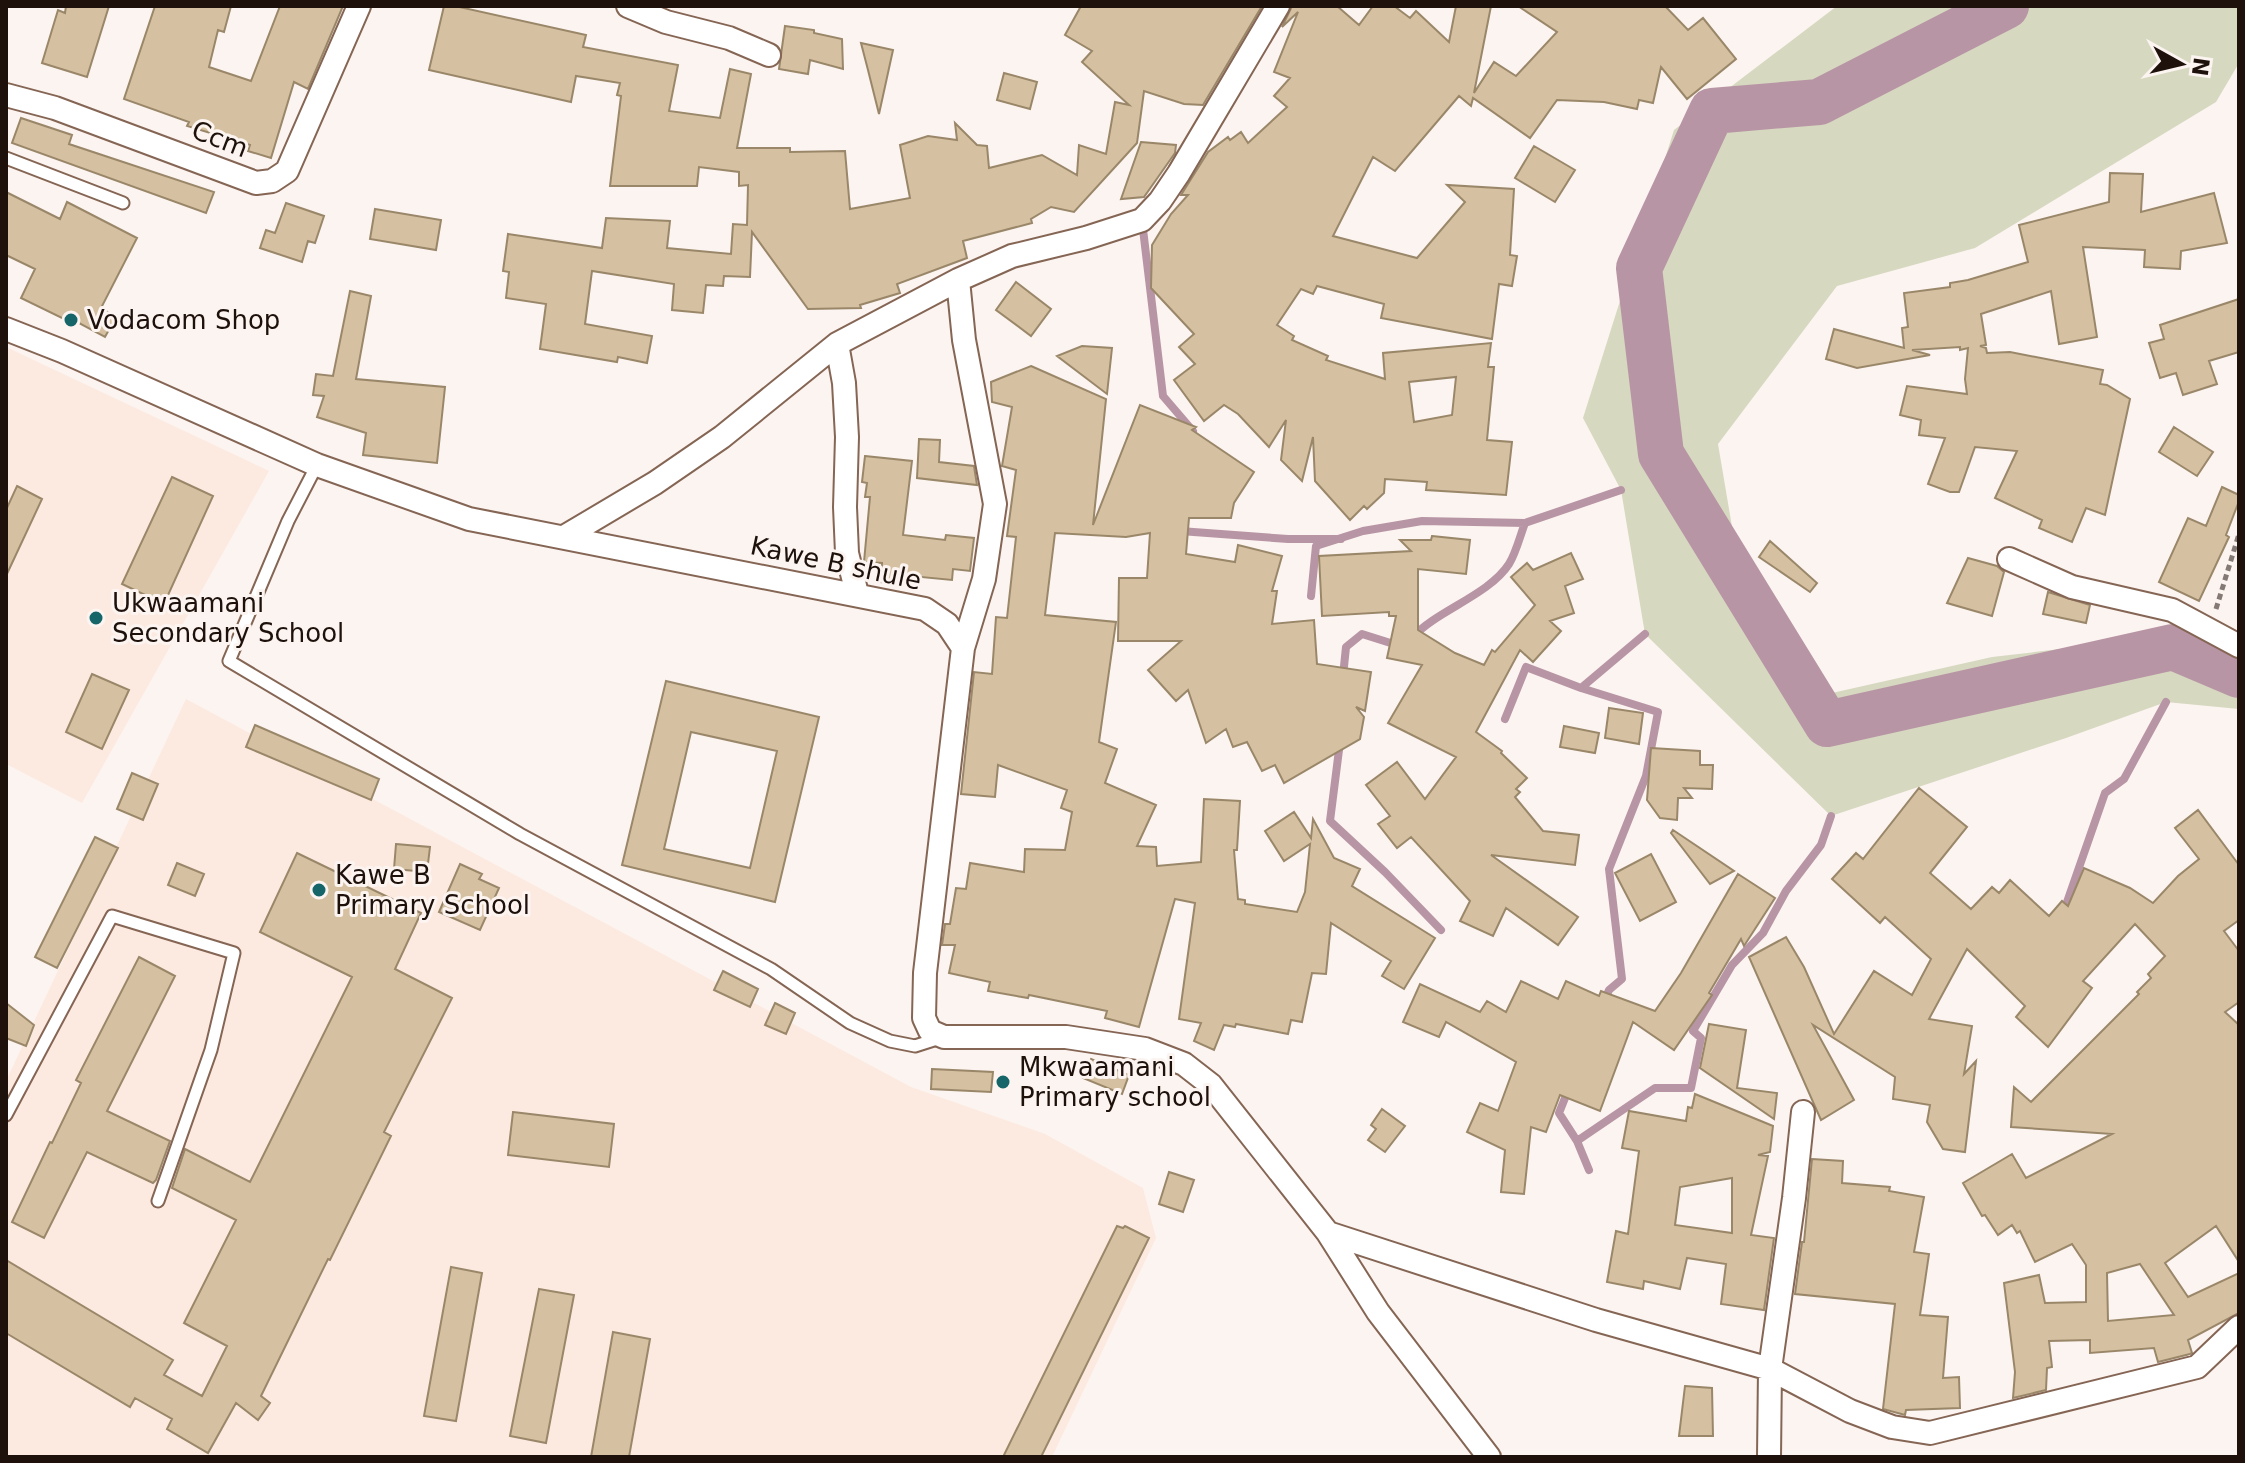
<svg xmlns="http://www.w3.org/2000/svg" width="2245" height="1463" font-family="'DejaVu Sans',sans-serif">
  <rect width="100%" height="100%" fill="#fcf4f0"/>
  <!-- built -->
  <path fill="#fceae0" d="M6,347L269,471L82,803L6,764Z
    M186,699L911,1087L1045,1134L1143,1188L1156,1238L1052,1457H6V1081Z"/>
  <!-- green -->
  <path fill="#d6d8c0" d="M1837,6H2239V63L2216,102L1975,248L1837,286L1718,444L1741,580L1832,693L1992,657L2130,641L2239,653V709L2166,702L2066,738L1831,816L1645,634L1621,490L1583,418L1674,130Z"/>
  <g fill="none" stroke-linecap="round" stroke-linejoin="round">
    <!-- stream -->
    <path stroke="#b895a5" stroke-width="8" d="M1142,221L1163,396L1193,431
      M1180,531L1288,539H1341
      M1311,596L1316,546L1363,531L1422,521L1525,523
      M1413,637C1436,611 1489,595 1509,564C1516,553 1520,536 1525,523L1621,490
      M1343,676L1346,647L1362,634L1400,646
      M1581,688L1658,712L1646,776L1609,869L1622,979L1609,990L1604,1002
      M1505,719L1526,667L1581,688L1645,634
      M1340,742L1330,821L1385,872L1441,930
      M2077,911L2067,902L2105,793L2124,779L2166,702
      M1569,1088L1559,1113L1577,1141
      M1589,1170L1577,1141L1655,1088H1691L1701,1038L1693,1031L1732,965L1763,933L1786,891L1821,845L1831,816"/>
    <!-- river -->
    <path stroke="#b895a5" stroke-width="46" d="M2006,6L1819,102L1712,111L1639,268L1661,454L1827,724L2173,647L2239,675"/>
  </g>
  <!-- building -->
  <path fill="#d5c1a1" stroke="#9a8769" stroke-width="2" fill-rule="evenodd" d="M66,6H109L87,77L42,63L58,10L65,13Z
    M155,6H231L224,32L218,30L209,67L251,81L280,6H343L308,89L294,82L271,158L248,151L250,145L187,126L189,122L124,99Z
    M444,6H455L586,35L583,47L678,65L669,111L720,118L730,69L751,74L737,148H790V152L845,151L850,209L910,198L900,145L928,136L957,140L955,123L977,145L987,146L989,168L1042,155L1077,175L1079,145L1106,154L1115,102L1129,105L1082,62L1092,51L1065,35L1081,6H1262L1203,105L1184,104L1144,91L1137,143L1074,212L1051,207L1031,219L1032,223L963,241L967,258L897,284L900,293L860,305L861,308L808,309L752,232L750,277L724,276L723,286L706,285L703,313L672,310L674,284L592,271L585,324L652,336L647,363L618,357L617,362L540,349L546,304L506,298L509,272L503,271L508,234L602,248L606,218L670,221L667,248L731,254L733,224L747,225L748,185L739,186V172L699,167L697,186H610L621,96L617,95L620,83L576,76L571,102L429,70Z
    M1292,6H1337L1359,25L1373,6H1394L1410,18L1416,11L1449,42L1456,6H1491L1474,93L1494,62L1516,76L1557,32L1518,6H1665L1688,30L1703,18L1736,59L1687,99L1661,67L1653,103L1639,100L1637,109L1604,102L1557,100L1530,138L1473,98L1471,106L1459,96L1395,171L1373,157L1333,236L1417,258L1465,202L1447,185L1514,189L1510,255L1517,256L1512,286L1499,284L1492,339L1381,318L1384,304L1317,286L1313,294L1301,289L1277,325L1294,336L1292,340L1328,356L1326,360L1385,379L1383,353L1491,343L1488,367H1494L1487,440L1512,442L1506,495L1426,490L1427,482L1385,479L1384,493L1367,509L1364,506L1350,520L1315,481L1313,437L1302,481L1281,460L1286,420L1269,447L1238,414L1224,405L1204,421L1174,380L1195,364L1179,347L1194,334L1151,288L1152,245L1171,214L1188,195H1181L1208,152L1228,137L1230,140L1241,132L1248,143L1287,107L1274,96L1290,78L1274,72L1298,12L1282,27ZM1456,377L1452,415L1414,422L1409,382Z
    M785,26L814,30V33L842,39L843,69L810,60L808,74L779,69Z
    M861,43L893,50L879,114L868,70Z
    M1004,73L1037,82L1030,109L997,100Z
    M21,118L72,135L69,144L214,192L206,213L12,143Z
    M1141,142L1176,145L1175,153L1144,197L1121,199Z
    M1534,146L1575,170L1555,202L1515,178Z
    M2110,173L2143,174L2141,212L2214,193L2227,243L2181,251L2180,269L2144,267L2145,250L2083,247L2097,337L2059,344L2051,291L1981,314L1986,345L1980,346L1986,348L1987,353L2010,352L2103,370L2100,384L2107,385L2130,399L2105,515L2086,508L2072,542L2039,528L2042,520L1995,498L2017,451L1975,447L1959,492H1950L1928,484L1945,438L1919,435L1921,420L1900,415L1907,386L1967,394L1965,379L1968,348L1960,350V347L1912,350L1930,355L1857,368L1826,359L1834,329L1904,348L1902,328L1908,327L1904,293L1950,287V283L1968,280L2028,262L2019,225L2109,202Z
    M6,192L60,219L67,202L137,238L101,308L116,317L105,337L66,316L64,319L21,298L35,269L6,255Z
    M286,203L324,216L315,243L308,241L302,262L260,248L266,230L275,233Z
    M375,209L441,220L436,250L370,239Z
    M1016,282L1051,309L1031,336L996,310Z
    M350,291L371,296L356,379L445,387L437,463L363,455L366,433L317,417L324,396L313,395L316,374L333,376Z
    M2239,299V352L2209,361L2217,384L2183,395L2176,373L2160,378L2149,343L2164,339L2160,325Z
    M1082,346L1112,348L1107,394L1057,356Z
    M1031,366L1106,399L1093,525L1140,405L1196,427L1192,430L1254,472L1234,503L1231,518H1189L1186,554L1235,562L1238,545L1282,556L1272,591H1277L1272,624L1314,620L1317,664L1371,672L1365,711L1356,707L1364,717L1360,739L1284,783L1275,765L1262,771L1247,742L1233,747L1226,729L1206,743L1188,690L1176,701L1148,670L1181,641H1118L1119,578H1147L1150,533L1126,537L1055,533L1045,615L1116,622L1099,742L1117,749L1105,783L1156,805L1137,846L1156,847L1157,866L1201,862L1204,799L1240,801L1237,850H1234L1238,899L1245,900V904L1297,912L1305,892L1310,844L1284,861L1265,831L1294,812L1311,838L1313,819L1334,858L1360,869L1352,886L1435,938L1404,989L1382,976L1391,961L1331,923L1326,974L1312,973L1302,1022L1291,1020L1288,1034L1236,1024L1235,1027L1224,1025L1214,1050L1194,1041L1201,1023L1179,1019L1195,903L1175,899L1139,1027L1105,1018L1107,1011L1029,995L1028,998L988,991L990,982L949,973L955,945H942L945,924H950L956,888L966,889L970,863L1024,872L1025,849L1065,850L1072,812L1061,808L1067,790L998,765L995,797L961,794L974,672L992,674L996,617L1007,618L1016,537L1007,536L1016,470L1002,466L1012,407L992,402L991,382Z
    M2174,427L2213,452L2197,476L2159,452Z
    M919,439L940,440L939,462L974,466L977,485L917,478Z
    M865,456L912,461L903,535L945,540L946,535L974,538L970,571L953,569L952,580L901,575L900,584L881,582L882,563L864,562L870,497H865L867,483L862,482Z
    M172,477L213,496L164,604L122,584Z
    M17,486L42,499L6,576V510Z
    M2222,487L2239,495V501L2226,535L2229,537L2199,601L2159,582L2188,518L2206,526Z
    M1432,536L1470,540L1466,574L1418,569V630L1455,653L1484,665L1492,650L1495,652L1535,605L1511,577L1527,563L1533,570L1571,553L1583,579L1565,586L1574,613L1550,621L1561,631L1533,662L1520,650L1476,732L1502,751L1501,753L1527,778L1516,789L1520,792L1515,797L1543,831L1579,835L1575,865L1491,855L1578,917L1558,945L1506,908L1493,936L1460,921L1470,901L1411,837L1397,848L1378,824L1390,816L1366,785L1397,762L1425,799L1456,757L1388,723L1422,665L1387,658L1396,616H1389V612L1322,616L1319,556L1411,551L1400,540H1431Z
    M1770,541L1817,583L1810,592L1759,557Z
    M1968,558L1997,566L2004,572L1992,616L1947,603Z
    M2048,592L2090,605L2086,623L2043,614Z
    M92,674L129,690L102,749L66,732Z
    M666,681L819,717L775,902L622,865ZM691,732L777,751L750,868L664,849Z
    M1609,708L1643,713L1639,744L1605,738Z
    M255,725L379,779L371,800L246,747Z
    M1564,726L1599,733L1595,753L1560,747Z
    M1651,748L1700,751V765H1713L1712,789L1684,788L1692,798H1678L1677,820L1660,818L1647,800Z
    M132,773L158,784L143,820L117,809Z
    M1919,788L1967,827L1930,873L1971,909L1992,887L1999,893L2010,880L2049,916L2062,901L2068,906L2084,868L2130,888L2153,903L2178,876L2199,859L2175,828L2198,810L2239,865V920L2224,931L2239,951V1002L2225,1012L2239,1025V1262L2216,1226L2165,1263L2188,1297L2239,1273V1313L2188,1340L2192,1353L2190,1354L2158,1362L2154,1348L2090,1353V1340L2049,1341L2052,1367L2047,1368L2046,1390L2013,1398L2015,1372L2004,1283L2039,1275L2045,1303L2086,1302V1265L2072,1244L2035,1262L2020,1231L2017,1233L2012,1225L1998,1235L1985,1215L1982,1216L1963,1183L2012,1154L2026,1178L2112,1134L2011,1127L2014,1087L2031,1102L2139,994L2137,992L2151,978L2148,974L2165,956L2135,924L2083,981L2092,988L2048,1047L2016,1017L2025,1006L1967,949L1929,1019L1972,1026L1964,1074L1976,1061L1965,1152L1943,1149L1927,1122L1930,1105L1893,1099L1895,1077L1813,1025L1854,1100L1821,1120L1749,957L1786,937L1804,967L1834,1034L1874,971L1912,995L1931,959L1885,917L1880,923L1832,879L1856,853L1863,859ZM2140,1264L2174,1315L2108,1321L2107,1273Z
    M1673,830L1734,871L1710,884L1671,833Z
    M95,837L118,848L57,968L35,957Z
    M396,844L430,847L427,872L394,869Z
    M297,853L421,913L395,969L452,998L384,1132L391,1136L330,1260L328,1259L261,1396L270,1403L258,1420L236,1403L208,1453L167,1429L172,1419L135,1398L130,1407L6,1333V1260L173,1360L164,1375L202,1396L227,1346L184,1323L236,1220L172,1188L185,1149L250,1182L352,977L260,932Z
    M1651,854L1676,902L1640,921L1615,873Z
    M177,863L204,874L195,896L168,885Z
    M460,864L482,874L479,879L499,888L480,930L439,912Z
    M1738,874L1775,898L1744,946L1741,939L1709,993L1712,995L1674,1050L1633,1022L1600,1111L1560,1095L1546,1132L1531,1127L1524,1194L1501,1192L1505,1150L1467,1132L1480,1103L1498,1111L1516,1062L1446,1022L1439,1037L1403,1022L1420,984L1480,1012L1487,1001L1506,1012L1521,981L1558,999L1566,981L1599,996L1601,991L1655,1011L1681,973Z
    M139,957L175,976L107,1111L170,1141L156,1180L153,1183L87,1152L44,1238L12,1222L50,1142L52,1143L81,1083L76,1080Z
    M723,971L758,989L750,1007L714,990Z
    M6,1003L34,1025L26,1046L6,1038Z
    M775,1003L795,1013L786,1034L765,1025Z
    M1709,1024L1746,1030L1737,1088L1777,1093L1774,1119L1700,1068Z
    M1091,1059L1129,1075L1122,1094L1083,1078Z
    M932,1069L993,1072L991,1092L931,1089Z
    M1695,1094L1773,1126L1770,1152L1758,1155L1768,1156L1751,1235L1774,1238L1764,1310L1721,1304L1726,1264L1687,1258L1680,1289L1644,1281L1643,1289L1607,1282L1616,1231L1628,1234L1639,1151L1622,1148L1629,1111L1686,1121L1688,1107L1692,1108ZM1732,1178V1233L1675,1225L1680,1187Z
    M1382,1109L1405,1126L1385,1152L1368,1140L1376,1129L1371,1125Z
    M513,1112L614,1124L609,1167L508,1155Z
    M1812,1159L1843,1161L1842,1183L1890,1187L1889,1191L1924,1197L1914,1252L1929,1254L1920,1315L1948,1317L1943,1378L1959,1377L1960,1408L1906,1410L1905,1415L1883,1409L1895,1304L1795,1294L1802,1242H1804Z
    M1169,1172L1194,1180L1183,1212L1159,1204Z
    M1117,1226L1123,1228L1125,1226L1149,1238L1041,1457H1003Z
    M451,1267L482,1273L456,1421L424,1416Z
    M539,1289L574,1295L546,1443L510,1436Z
    M613,1332L650,1339L629,1457H591Z
    M1685,1386L1712,1388L1713,1436H1679Z"/>
  <g fill="none" stroke-linecap="round" stroke-linejoin="round">
    <!-- service casing -->
    <g stroke="#856554" stroke-width="15">
      <path id="service" d="M6,158L123,203
        M317,465L288,521L229,661L520,834L771,969L850,1023L890,1041L915,1046L940,1038
        M6,1115L112,916L234,953L211,1050L158,1201"/>
    </g>
    <!-- minor casing -->
    <g stroke="#856554" stroke-width="26">
      <path id="minor" d="M628,6L666,22L729,38L769,55
        M6,95L55,108L256,183L272,181L287,171L359,6
        M958,280L964,340L995,504L984,579L963,648
        M6,329L62,351L317,465L469,519L925,609L947,624L963,648L925,973L924,1018L930,1031L944,1037H1066L1145,1049L1184,1064L1211,1085L1328,1233L1378,1312L1489,1457
        M837,344L844,383L847,437L845,507L847,553L857,594
        M564,537L655,483L722,437L837,344L958,280L1012,256L1086,238L1142,220L1160,201L1179,173L1278,6
        M2009,559L2072,587L2172,610L2239,646
        M1328,1233L1596,1320L1770,1369L1850,1411L1892,1427L1930,1433L2197,1367L2239,1327
        M1769,1457L1770,1369L1794,1198L1803,1112"/>
    </g>
    <!-- path -->
    <path stroke="#847974" stroke-width="5" stroke-dasharray="6 4" stroke-linecap="butt" d="M2216,609L2239,534"/>
    <!-- service -->
    <use href="#service" stroke="#fff" stroke-width="11"/>
    <!-- minor -->
    <use href="#minor" stroke="#fff" stroke-width="22"/>
  </g>
  <!-- markers -->
  <g fill="#166569" stroke="#fcf4f0" stroke-width="3">
    <circle cx="71" cy="320" r="8"/>
    <circle cx="96" cy="618" r="8"/>
    <circle cx="319" cy="890" r="8"/>
    <circle cx="1003" cy="1082" r="8"/>
  </g>
  <g text-anchor="middle" stroke-width="6" stroke-linejoin="round" paint-order="stroke">
    <!-- street labels -->
    <g font-size="26" fill="#1e110b" stroke="#fcf4f0">
      <text transform="translate(220 139) rotate(21)" y="9">Ccm</text>
      <text transform="translate(836 563) rotate(12)" y="9">Kawe B shule</text>
    </g>
    <!-- poi labels -->
    <g font-size="26" fill="#1e110b" stroke="#fcf4f0" text-anchor="start">
      <text x="87" y="329">Vodacom Shop</text>
      <text x="112" y="612">Ukwaamani<tspan x="112" dy="30">Secondary School</tspan></text>
      <text x="335" y="884">Kawe B<tspan x="335" dy="30">Primary School</tspan></text>
      <text x="1019" y="1076">Mkwaamani<tspan x="1019" dy="30">Primary school</tspan></text>
    </g>
  </g>
  <!-- border -->
  <rect width="2245" height="1463" fill="none" stroke="#1e110b" stroke-width="16"/>
  <!-- north arrow -->
  <g transform="translate(2181 64) rotate(98)" stroke="#fcf4f0" stroke-width="6" paint-order="stroke">
  <path d="M0-6L14 30L0 20L-14 30Z" fill="#1e110b"/>
  <text y="-12" font-size="22" font-weight="bold" text-anchor="middle" fill="#1e110b">N</text>
  </g>
</svg>
